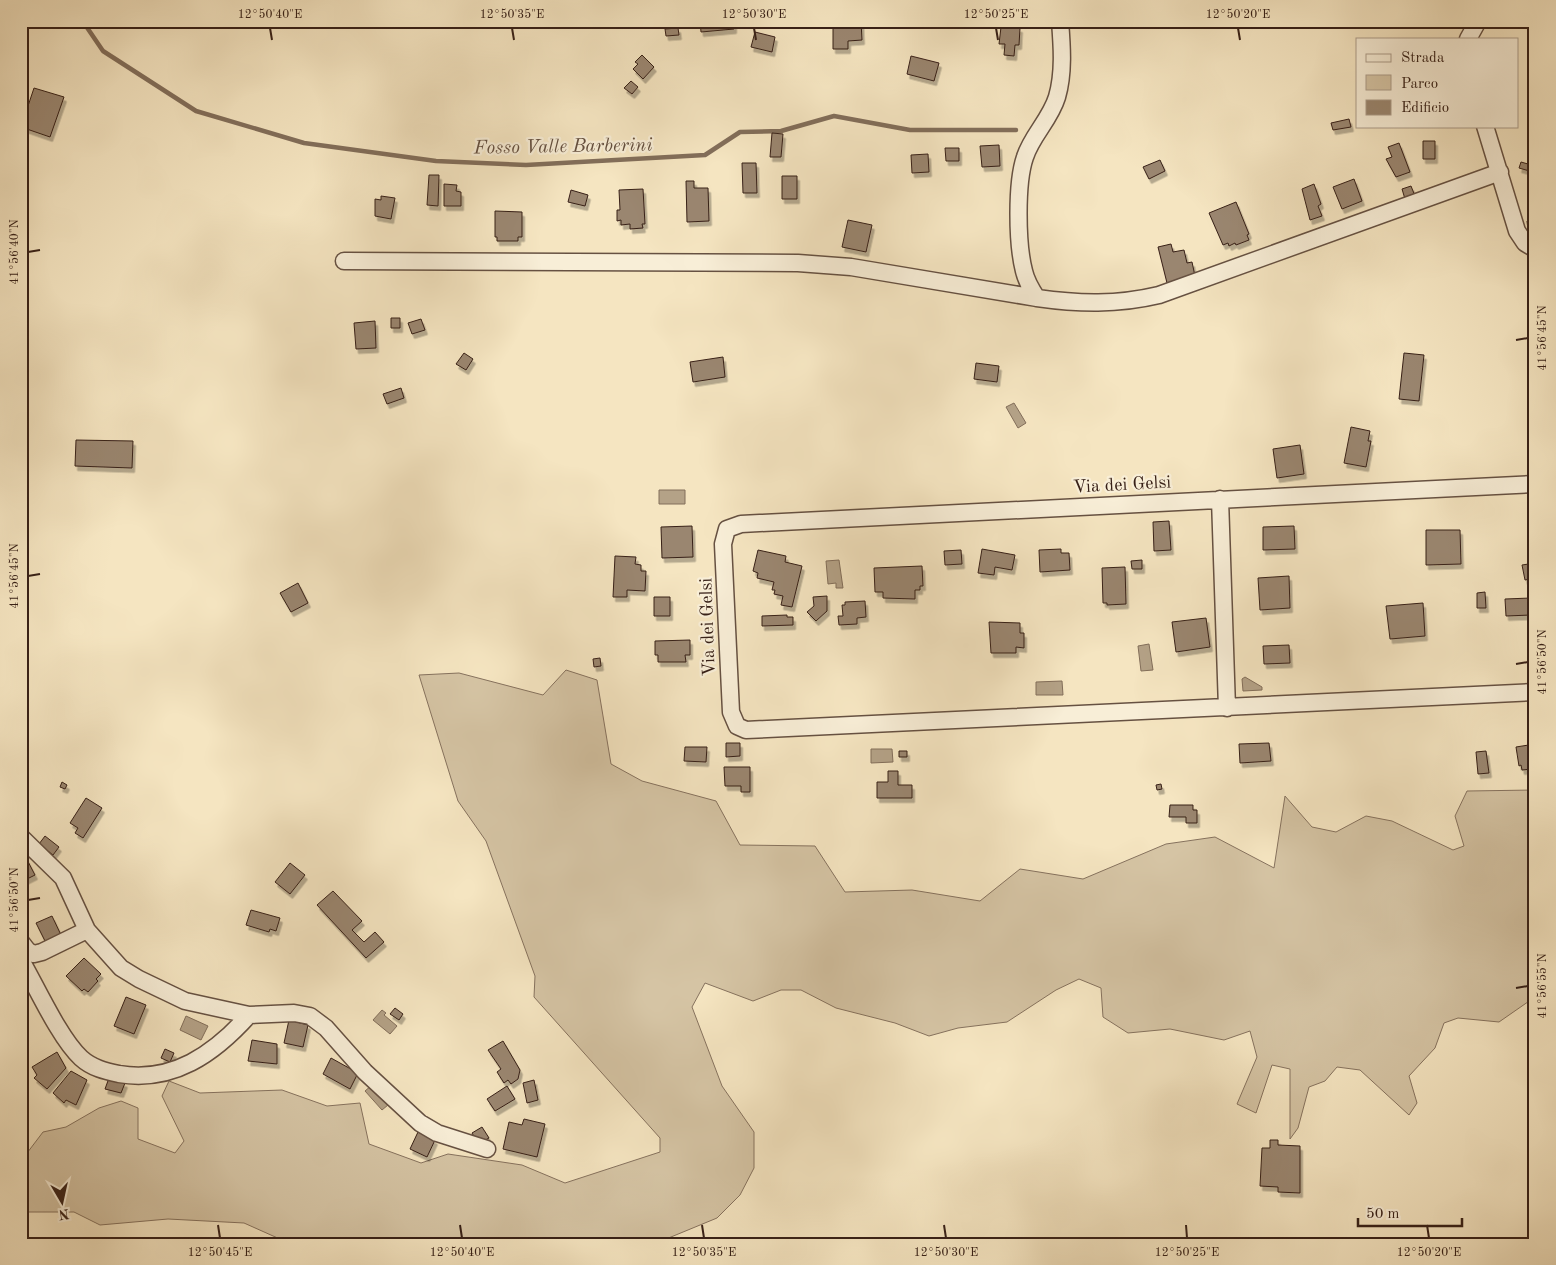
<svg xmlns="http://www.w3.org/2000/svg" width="1556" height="1265" font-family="'Old Standard TT',serif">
  <defs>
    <filter id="shadow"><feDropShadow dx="2.5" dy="4.5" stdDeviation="0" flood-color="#0004"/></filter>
  </defs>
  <rect width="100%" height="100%" fill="#f5e5c1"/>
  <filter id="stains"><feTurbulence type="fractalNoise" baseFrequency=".004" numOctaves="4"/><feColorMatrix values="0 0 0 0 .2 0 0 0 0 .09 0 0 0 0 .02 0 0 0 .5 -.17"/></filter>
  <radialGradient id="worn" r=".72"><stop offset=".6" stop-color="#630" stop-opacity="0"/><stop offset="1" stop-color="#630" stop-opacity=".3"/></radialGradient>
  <!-- green -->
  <path fill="#d5c4a4" stroke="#86725e" d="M566,670L597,680L611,764L642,781L716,801L740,845L815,846L845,892L912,890L980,901L1020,869L1083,879L1166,844L1215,837L1274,868L1285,796L1312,827L1336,832L1366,816L1392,821L1453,850L1464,846L1455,816L1467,791L1535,790V997L1499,1022L1458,1018L1444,1023L1435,1048L1409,1076L1417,1103L1409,1115L1360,1070L1337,1067L1325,1081L1309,1087L1298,1128L1290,1139V1069L1272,1065L1256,1113L1237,1104L1257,1057L1250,1031L1224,1040L1170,1029L1128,1033L1103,1017L1101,988L1079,979L1056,990L1007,1022L958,1028L929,1036L895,1023L836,1008L801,990H781L753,1001L705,983L692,1007L722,1086L754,1132V1168L740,1195L717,1218L654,1244H291L244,1223L168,1219L100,1225L74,1212H21V1161L43,1132L66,1127L99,1108L121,1101L138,1108V1139L175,1153L184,1141L162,1096L169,1081L200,1093L282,1090L327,1106L360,1103L369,1144L421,1163L448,1154L522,1165L565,1183L660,1152V1138L534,997L535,976L486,841L458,801L419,675L459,673L543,695Z"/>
  <!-- water -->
  <path fill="#b4a287" stroke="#826e5a" d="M1014,403L1026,423L1018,428L1006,407Z
    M659,490H685V504H659Z
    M839,560L843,588H836V583L828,584L826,561Z
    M1149,644L1153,670L1141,671L1138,646Z
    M1245,677L1262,687V690L1243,691L1242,679Z
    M1062,681L1063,695H1036V682Z
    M871,749H892L893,762L871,763Z
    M382,1010L386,1013L384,1015L397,1026L390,1034L373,1020Z
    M186,1016L208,1026L201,1040L180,1030Z
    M372,1085L388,1105L382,1110L365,1091Z"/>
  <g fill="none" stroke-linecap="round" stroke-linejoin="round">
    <!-- stream -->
    <path stroke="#826e5a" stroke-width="4.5" d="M78,21L86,26L103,51L196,111L304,143L436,161L526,165L705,155L740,132L781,131L834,116L910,130H1016"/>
  </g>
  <!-- building -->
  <path fill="#9a866f" stroke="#372017" filter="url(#shadow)" d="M700,21H734V29L701,32Z
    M833,21H861L862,40L848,41V49H833Z
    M1001,27L1020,28L1019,45H1015L1014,56L1004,55L1005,44H999Z
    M678,28L679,35L666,36L665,29Z
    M755,32L775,37L772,52L751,47Z
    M642,55L654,67L643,79L633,69L638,64L635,62Z
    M911,56L939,63L934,81L907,74Z
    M631,81L638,87L632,94L624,88Z
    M34,88L64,97L50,137L21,127Z
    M1349,119L1351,127L1333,130L1331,123Z
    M772,133L783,134L781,157H770Z
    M1423,141H1435V159H1423Z
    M1399,143L1410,172L1396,177L1386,159L1392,157L1388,147Z
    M999,145L1000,166L982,167L980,146Z
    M945,148H959V161H946Z
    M928,154L929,172L912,173L911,155Z
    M1160,160L1165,171L1149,179L1143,167Z
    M1521,162L1535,166L1533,172L1519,168Z
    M742,163H756L757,193H743Z
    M429,175H439L438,206L427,205Z
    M782,176H797V199H782Z
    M1354,179L1362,201L1342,209L1333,187Z
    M686,181H694V188H708L709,221L687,222Z
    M444,184L457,185L456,191L461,192V206H444Z
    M1314,184L1321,204L1318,206L1322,216L1310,220L1302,189Z
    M1411,186L1415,196L1405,199L1402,189Z
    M643,189L645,224H642L643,228L630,229V224L621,225V220L617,221V210H620L619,190Z
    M571,190L588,195L585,206L568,202Z
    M381,196L395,198L391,219L375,216V199L381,200Z
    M1236,202L1249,234L1247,235L1249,240L1236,245L1235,243L1229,246L1228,243L1223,245L1209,213Z
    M495,211L522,212V237H518V241H497V237H495Z
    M1534,217H1535V236H1532V230H1528L1527,221L1535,220Z
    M848,220L872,225L866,252L842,247Z
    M1171,244L1173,252L1184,250L1187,263L1192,262L1195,276L1167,283L1158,247Z
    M391,318H400V328H391Z
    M421,319L425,330L412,334L408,323Z
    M375,321L376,348L356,349L354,323Z
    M464,353L473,359L466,370L456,364Z
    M1404,353L1424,355L1419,401L1399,399Z
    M723,357L725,377L693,382L690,362Z
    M976,363L999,366L997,382L974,379Z
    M401,388L404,398L387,404L383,394Z
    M1351,427L1370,431L1368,441H1371L1366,467L1344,463Z
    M76,440L133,441L132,468L75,466Z
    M1300,445L1304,474L1277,478L1273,449Z
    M1169,521L1171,550L1154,551L1153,522Z
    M692,526L693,557L662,558L661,527Z
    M1294,526L1295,549L1263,550V527Z
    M1426,530H1460L1461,564L1426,565Z
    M982,549L1015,555L1012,570L995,567L994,575L978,573Z
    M1061,549V553H1069L1070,570L1040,572L1039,550Z
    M758,550L786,556L785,562L802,566L792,607L781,605L783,596L774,594L775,590H772L774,582L757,578L758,573L753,571Z
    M961,550L962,564L945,565L944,551Z
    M615,556L636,557L635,564L641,565V571H646L645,591L627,590V597H613Z
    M1142,560V569H1132L1131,561Z
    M1535,563V578L1525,580L1522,565Z
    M922,566L923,586H920V590H915V599L883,598V592H875L874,568Z
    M1125,567L1126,604L1107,605V603H1103L1102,568Z
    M1289,576L1290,608L1260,610L1258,578Z
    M298,583L308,603L291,612L280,593Z
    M1485,592L1486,608H1477V593Z
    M827,596V611L816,621L807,612L814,606L813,597Z
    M654,597H670V616H654Z
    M1531,598V615L1506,616L1505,599Z
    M865,601L866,617L857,618V624L839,625L838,616H843L842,605H845V602Z
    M1423,603L1425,636L1390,639L1386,606Z
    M787,615V617H793V625L762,626V616Z
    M1206,618L1210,647L1176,652L1172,622Z
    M989,622L1020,623V633H1024V648L1016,647V653H991Z
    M690,640V655H685L686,662H658V655H655V641Z
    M1289,645L1290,663L1264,664L1263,646Z
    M600,658L601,666L594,667L593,659Z
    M726,743H740V756L726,757Z
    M1269,743L1271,761L1240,763L1239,744Z
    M1535,744V764L1531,765L1532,769L1522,770L1521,765L1519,766L1516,747Z
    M685,747H707L706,762L684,761Z
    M899,751H907V757H899Z
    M1486,751L1489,773L1478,774L1476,752Z
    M724,767H750V792H741V786H725Z
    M888,771H898V785H912V798H877V782H888Z
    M62,782L67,785L65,789L60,787Z
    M1161,784L1162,789L1157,790L1156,785Z
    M86,798L102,808L83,838L75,833L78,828L70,823Z
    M1170,805H1193V810H1197V823H1186V817H1169Z
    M45,836L59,847L53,855L39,844Z
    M23,852L35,875L21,882V853Z
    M290,863L305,875L290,894L275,882Z
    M333,891L362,921L352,930L364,942L375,932L384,942L366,958L317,905Z
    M251,910L280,918L276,931L270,929L269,932L246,925Z
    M52,916L61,935L46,943L36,923Z
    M84,958L101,974L96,979L98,981L88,992L84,989L82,991L66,976Z
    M126,997L146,1005L134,1034L114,1026Z
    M395,1008L403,1014L399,1020L390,1014Z
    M289,1020L308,1025L303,1047L284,1043Z
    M252,1040L277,1044V1064L248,1061Z
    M503,1041L520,1070L518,1079L511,1084L508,1080L504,1083L497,1072L501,1069L488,1050Z
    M165,1049L174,1053L170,1062L161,1058Z
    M57,1052L66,1068L47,1089L34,1078L37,1075L32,1067Z
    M331,1058L358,1073L350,1089L323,1074Z
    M71,1071L87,1080L76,1105L66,1100L64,1103L53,1093Z
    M109,1078L125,1083L121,1093L105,1089Z
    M534,1080L538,1100L527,1103L523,1083Z
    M507,1086L515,1099L495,1111L487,1099Z
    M524,1119L545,1124L537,1157L503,1149L509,1122L522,1125Z
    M482,1127L489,1138L478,1144L472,1133Z
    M418,1132L435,1140L427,1157L410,1149Z
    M1270,1140H1278V1145L1300,1146V1193L1278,1192V1187L1260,1186L1262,1148H1270Z"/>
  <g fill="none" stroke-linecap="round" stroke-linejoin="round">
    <!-- minor casing -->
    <g stroke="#665142" stroke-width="19">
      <path id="minor" d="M1060,21C1062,46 1064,73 1057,97C1050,120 1032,135 1025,157C1016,183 1017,244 1024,271C1026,280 1031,289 1037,298C1079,304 1117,305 1159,295L1500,172
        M1468,39L1478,21
        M1485,126L1517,231L1525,243L1535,249
        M344,261L798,263L851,267L1037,298
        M1535,484L741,524L727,529L723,544L731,712L737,726L746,730L1535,692
        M1220,499L1227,708
        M21,837L63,878L87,930L42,952L34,954L28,951L21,942
        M87,930L121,968L139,979L185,1001L249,1015L294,1013L310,1016L326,1028L365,1072L420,1123L437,1133L487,1149
        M21,960C36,986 60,1039 81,1058C92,1068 105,1071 119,1074C173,1083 214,1054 249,1015"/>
    </g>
    <!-- minor -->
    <use href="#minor" stroke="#f8eed7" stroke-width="16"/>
  </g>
  <!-- ticks -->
  <path fill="none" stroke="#372017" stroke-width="2" d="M270,28L272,40M512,28L514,40M754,28L756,40M996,28L998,40M1238,28L1240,40M28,252L40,250M1516,340L1528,338M28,576L40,574M1516,664L1528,662M28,900L40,898M1516,988L1528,986M218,1225L220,1238M460,1225L462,1238M702,1225L704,1238M944,1225L946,1238M1186,1225L1187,1238M1427,1225L1429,1238"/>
  <g text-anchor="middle" stroke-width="4.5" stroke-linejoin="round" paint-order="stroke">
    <!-- street labels -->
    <g font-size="18" fill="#372017" stroke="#f8eed7">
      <text transform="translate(1122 484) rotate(-3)" y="6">Via dei Gelsi</text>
      <text transform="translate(707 627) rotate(-92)" y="6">Via dei Gelsi</text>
    </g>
    <!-- water labels -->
    <g font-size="19" font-style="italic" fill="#634e3e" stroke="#f8eed7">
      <text transform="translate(563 145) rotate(-1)" y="7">Fosso Valle Barberini</text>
    </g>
  </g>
  <!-- margin -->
  <rect width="1556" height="1265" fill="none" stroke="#f5e5c1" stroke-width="55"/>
  <!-- legend -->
  <rect x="1356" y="38" width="162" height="90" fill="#f8eed7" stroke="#ab9c8a"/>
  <rect x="1366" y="54" width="25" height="8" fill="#f8eed7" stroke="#ab9c8a"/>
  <text x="1401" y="62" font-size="15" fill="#372017">Strada</text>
  <rect x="1366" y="75" width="25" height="15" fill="#d5c4a4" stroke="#ab9c8a"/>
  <text x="1401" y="88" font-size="15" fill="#372017">Parco</text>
  <rect x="1366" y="100" width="25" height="15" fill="#9a866f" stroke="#ab9c8a"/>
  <text x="1401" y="112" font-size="15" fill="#372017">Edificio</text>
  <!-- north arrow -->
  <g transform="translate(62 1202) rotate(171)" stroke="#f8eed7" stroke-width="4" paint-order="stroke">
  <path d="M0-4L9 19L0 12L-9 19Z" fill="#372017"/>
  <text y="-8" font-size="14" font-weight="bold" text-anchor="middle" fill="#372017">N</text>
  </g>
  <!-- scale -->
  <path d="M1358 1218v8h104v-8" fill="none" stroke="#372017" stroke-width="2.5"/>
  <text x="1366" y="1218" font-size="15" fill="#372017" stroke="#f8eed7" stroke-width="4" paint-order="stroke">50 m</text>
  <rect x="28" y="28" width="1500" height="1210" fill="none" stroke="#372017" stroke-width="2"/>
  <g font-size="12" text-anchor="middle" fill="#372017">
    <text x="270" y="18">12°50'40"E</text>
    <text x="512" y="18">12°50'35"E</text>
    <text x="754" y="18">12°50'30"E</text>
    <text x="996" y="18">12°50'25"E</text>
    <text x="1238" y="18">12°50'20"E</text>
    <text transform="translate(14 252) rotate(-90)" y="4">41°56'40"N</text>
    <text transform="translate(1542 338) rotate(-90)" y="4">41°56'45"N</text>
    <text transform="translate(14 576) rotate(-90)" y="4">41°56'45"N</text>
    <text transform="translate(1542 662) rotate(-90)" y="4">41°56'50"N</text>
    <text transform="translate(14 900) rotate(-90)" y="4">41°56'50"N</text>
    <text transform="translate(1542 986) rotate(-90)" y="4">41°56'55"N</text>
    <text x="220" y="1256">12°50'45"E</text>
    <text x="462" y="1256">12°50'40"E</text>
    <text x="704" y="1256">12°50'35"E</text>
    <text x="946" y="1256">12°50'30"E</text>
    <text x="1187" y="1256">12°50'25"E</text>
    <text x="1429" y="1256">12°50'20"E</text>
  </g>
  <rect width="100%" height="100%" filter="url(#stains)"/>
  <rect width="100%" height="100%" fill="url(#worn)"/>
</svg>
